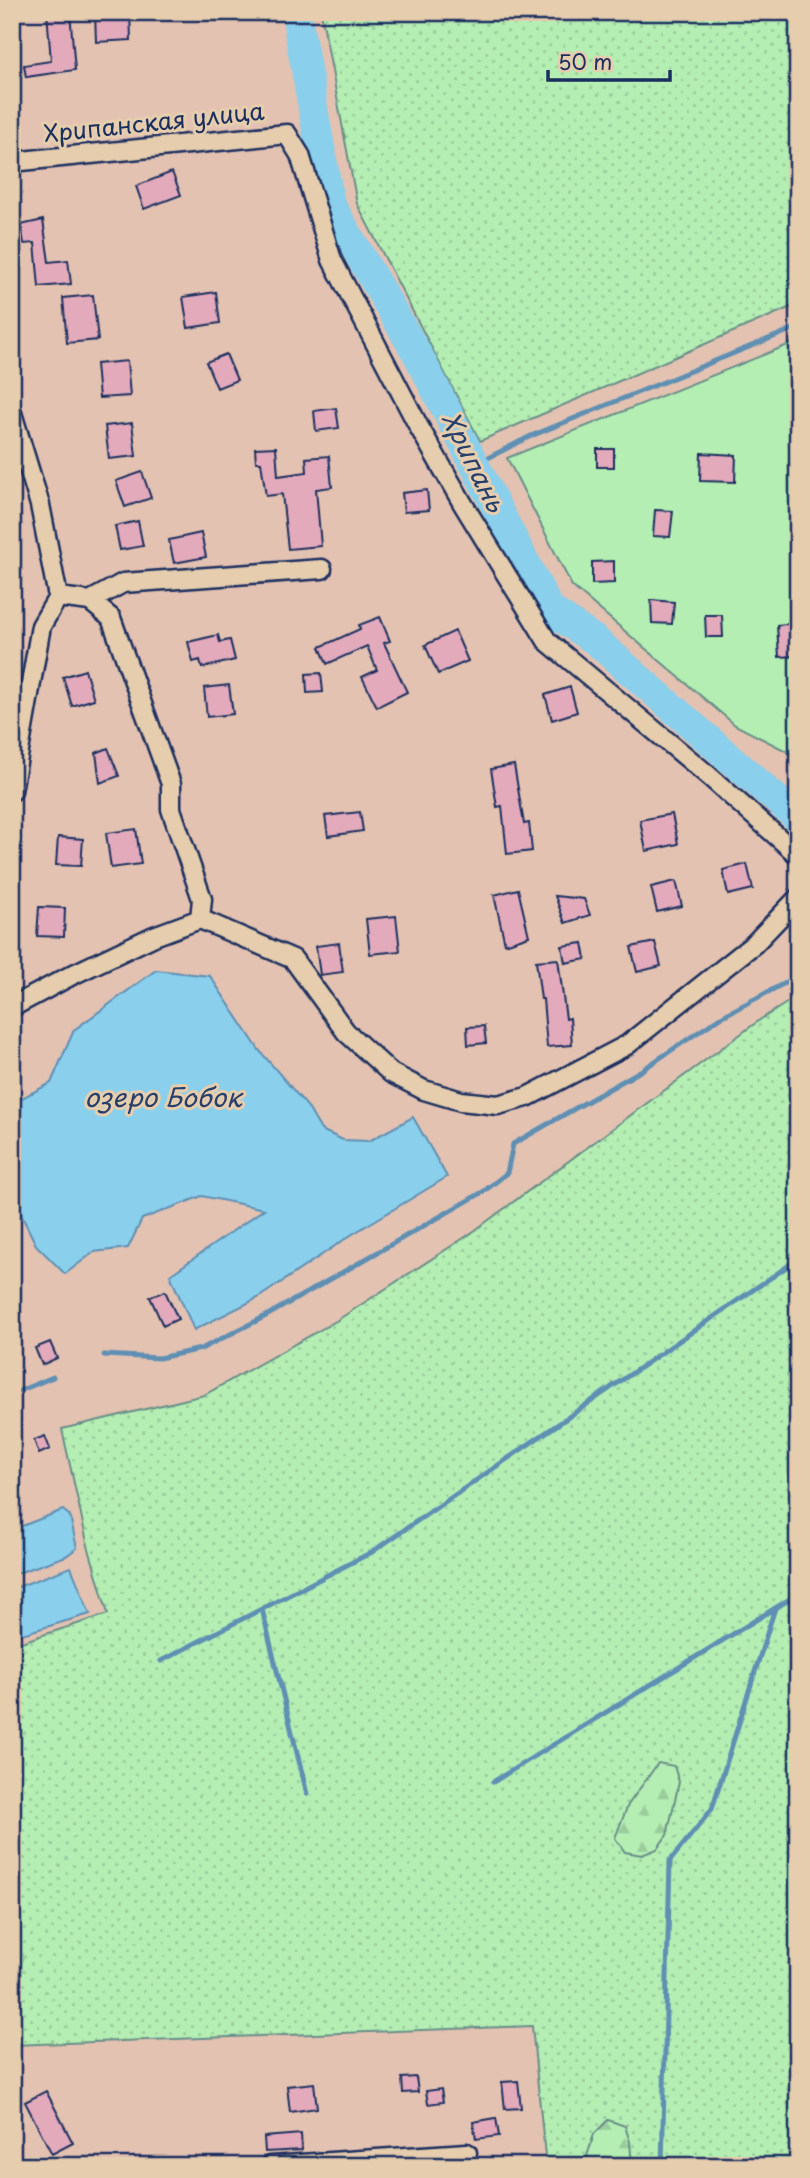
<svg xmlns="http://www.w3.org/2000/svg" width="810" height="2178" font-family="'Playpen Sans',sans-serif">
  <defs>
    <pattern id="grass-dots" width="8" height="8" patternUnits="userSpaceOnUse" patternTransform="scale(1.75)"><rect width="8" height="8" fill="#b4eeb3"/><path d="M2 2h.1M6 6h.1" fill="none" stroke="#9acc9c" stroke-width="1.8" stroke-linecap="round"/></pattern>
    <pattern id="forest-firs" width="22" height="20" patternUnits="userSpaceOnUse" patternTransform="scale(1.75)"><rect width="22" height="20" fill="#b4eeb3"/><path d="M5 1l3.5 6h-7zM16 11l3.5 6h-7z" fill="#9acc9c"/></pattern>
  </defs>
  <rect width="100%" height="100%" fill="#e4c2b2"/>
  <filter id="ink" filterUnits="userSpaceOnUse"><feTurbulence type="fractalNoise" baseFrequency=".0143" numOctaves="2"/><feDisplacementMap in="SourceGraphic" scale="14" xChannelSelector="R" yChannelSelector="G"/><feConvolveMatrix kernelMatrix="1 2 1 2 8 2 1 2 1" color-interpolation-filters="sRGB"/></filter>
  <g filter="url(#ink)">
    <!-- grass -->
    <path fill="url(#grass-dots)" stroke="#688e88" stroke-width="2" d="M321,12H798V304L480,441L357,204Z
      M798,996V2166H546L532,2026L12,2045V1645L108,1614L87,1542L62,1429L204,1395L336,1321L470,1234L761,1019Z"/>
    <!-- forest -->
    <path fill="url(#forest-firs)" stroke="#688e88" stroke-width="2" d="M658,1763L674,1766L679,1782L667,1835L657,1849L642,1855L625,1852L615,1838L628,1805Z
      M608,2120L625,2126L630,2142L632,2166H584L594,2134Z"/>
    <!-- garden -->
    <path fill="#b4eeb3" stroke="#688e88" stroke-width="2" d="M798,341V757L735,725L572,586L507,458Z"/>
    <!-- water -->
    <path fill="#8acfeb" stroke="#5e8fb3" stroke-width="2" d="M156,970L210,976L259,1050L307,1106L321,1130L343,1140L369,1141L413,1117L447,1177L351,1235L258,1298L194,1330L170,1275L264,1209L202,1196L142,1219L128,1248L94,1252L65,1274L36,1245L17,1206L21,1169L12,1142V1103L51,1083L74,1030Z
      M63,1510L70,1516L77,1548L66,1556L12,1575V1530Z
      M71,1567L90,1614L12,1637V1589Z"/>
    <g fill="none" stroke-linecap="round" stroke-linejoin="round">
      <!-- stream -->
      <path stroke="#5e8fb3" stroke-width="5" d="M474,465L531,436L798,327
        M104,1355L159,1358L201,1349L266,1316L483,1192L507,1173L513,1144L642,1070L721,1017L798,976
        M12,1394L53,1377
        M262,1609L307,1794
        M161,1661L372,1552L798,1259
        M493,1782L798,1594
        M662,2166L670,1861L712,1809L775,1608"/>
      <!-- river -->
      <path stroke="#8acfeb" stroke-width="30" d="M296,12L330,204L419,357L549,609L596,641L798,818"/>
    </g>
    <!-- building -->
    <path fill="#e3aabc" stroke="#1b2f5e" stroke-width="2" d="M47,12H70L75,70L26,77L24,65L51,61Z
      M95,12H130L131,40L96,42Z
      M172,172L181,195L144,209L136,186Z
      M43,220L49,262L68,260L71,284L39,287L35,243L24,244L21,225Z
      M216,292L220,323L188,328L183,297Z
      M93,295L98,340L67,343L63,298Z
      M226,354L237,380L217,388L206,362Z
      M127,361L130,396L99,398L96,364Z
      M336,408L339,428L316,431L314,411Z
      M132,423L136,456L109,459L105,426Z
      M276,447L278,476L307,472L306,458L329,456L332,487L316,489L321,546L288,549L282,494L266,496L261,462H256L255,448Z
      M597,449H614V467H597Z
      M701,453L736,455L735,482L700,481Z
      M142,472L151,498L125,507L116,481Z
      M427,490L429,510L404,512L402,493Z
      M655,510L673,511L670,537L653,536Z
      M138,521L143,546L120,550L115,526Z
      M201,533L206,557L174,563L169,540Z
      M614,561V583L592,584V562Z
      M651,600L674,602L672,624L652,623Z
      M705,615H722L723,637H706Z
      M380,617L390,641L384,643L407,692L377,707L362,677L377,670L367,646L327,664L320,647L360,629L359,625Z
      M798,623V656L779,657L777,625Z
      M455,631L468,661L438,674L425,645Z
      M218,635L220,642L230,640L235,660L202,668L200,660L193,662L188,642Z
      M85,670L94,699L72,706L63,677Z
      M321,673L323,692L307,693L306,674Z
      M229,685L233,714L207,717L204,688Z
      M570,687L577,712L552,720L545,695Z
      M108,748L119,776L100,783L96,753Z
      M514,765L524,824L529,823L532,851L507,854L502,806L497,807L491,769Z
      M360,812L363,831L328,836L325,816Z
      M672,814L678,844L646,851L640,820Z
      M136,829L141,864L111,868L106,833Z
      M58,837L83,839L81,866L56,865Z
      M747,864L753,889L728,895L723,870Z
      M676,881L682,906L657,912L651,887Z
      M518,889L529,936L505,944L494,895Z
      M555,896L584,899L590,915L565,923Z
      M39,907L65,908L64,937L37,936Z
      M396,916L400,951L370,954L366,919Z
      M655,942L661,966L637,972L631,947Z
      M339,943L343,972L320,975L316,946Z
      M583,943L586,959L565,963L562,946Z
      M558,959L566,1019L570,1018L572,1045L547,1047L543,999H541L536,961Z
      M484,1026L486,1043L468,1045L467,1027Z
      M165,1291L178,1319L163,1326L150,1297Z
      M50,1342L57,1358L42,1365L35,1348Z
      M45,1436L50,1449L39,1454L34,1440Z
      M416,2077L418,2092L403,2093L402,2078Z
      M518,2081L521,2108L505,2109L502,2082Z
      M314,2083L317,2108L290,2112L287,2086Z
      M441,2089L443,2102L428,2104L426,2091Z
      M46,2091L73,2143L52,2154L25,2102Z
      M496,2118L499,2136L476,2139L473,2122Z
      M301,2134L302,2150L265,2152L264,2137Z"/>
    <g fill="none" stroke-linecap="round" stroke-linejoin="round">
      <!-- minor casing -->
      <g stroke="#1b2f5e" stroke-width="23">
        <path id="minor" d="M12,162L287,134L300,155L332,260L419,427L463,504L547,641L709,776L798,855
          M12,413L40,505L58,597
          M58,597L90,601L111,618L171,784V809L202,899L200,919L293,959L346,1032L391,1073L424,1090L461,1101L498,1105L527,1097L627,1045L754,944L798,898
          M90,601L123,583L322,569
          M12,791L41,626L58,597
          M12,1007L72,975L154,936L200,919
          M270,2166L467,2153"/>
      </g>
      <!-- minor -->
      <use href="#minor" stroke="#e5cdad" stroke-width="18"/>
    </g>
  </g>
  <g text-anchor="middle" stroke-width="6" stroke-linejoin="round" paint-order="stroke">
    <!-- street labels -->
    <g font-size="24" fill="#1b2f5e" stroke="#e5cdad">
      <text transform="translate(154 123) rotate(-6)" y="8">Хрипанская улица</text>
    </g>
    <!-- water labels -->
    <g font-size="26" font-style="italic" fill="#263f6c" stroke="#e5cdad">
      <text transform="translate(473 462) rotate(63)" y="9">Хрипань</text>
      <text x="163" y="1107">озеро Бобок</text>
    </g>
  </g>
  <!-- margin -->
  <rect width="810" height="2178" fill="none" stroke="#e5cdad" stroke-width="42"/>
  <rect x="21" y="21" width="768" height="2136" fill="none" stroke="#1b2f5e" stroke-width="2.5" filter="url(#ink)"/>
  <!-- scale -->
  <path d="M548 70v10h122v-10" fill="none" stroke="#1b2f5e" stroke-width="3.5"/>
  <text x="558" y="70" font-size="21" fill="#1b2f5e" stroke="#e5cdad" stroke-width="5" paint-order="stroke">50 m</text>
</svg>
